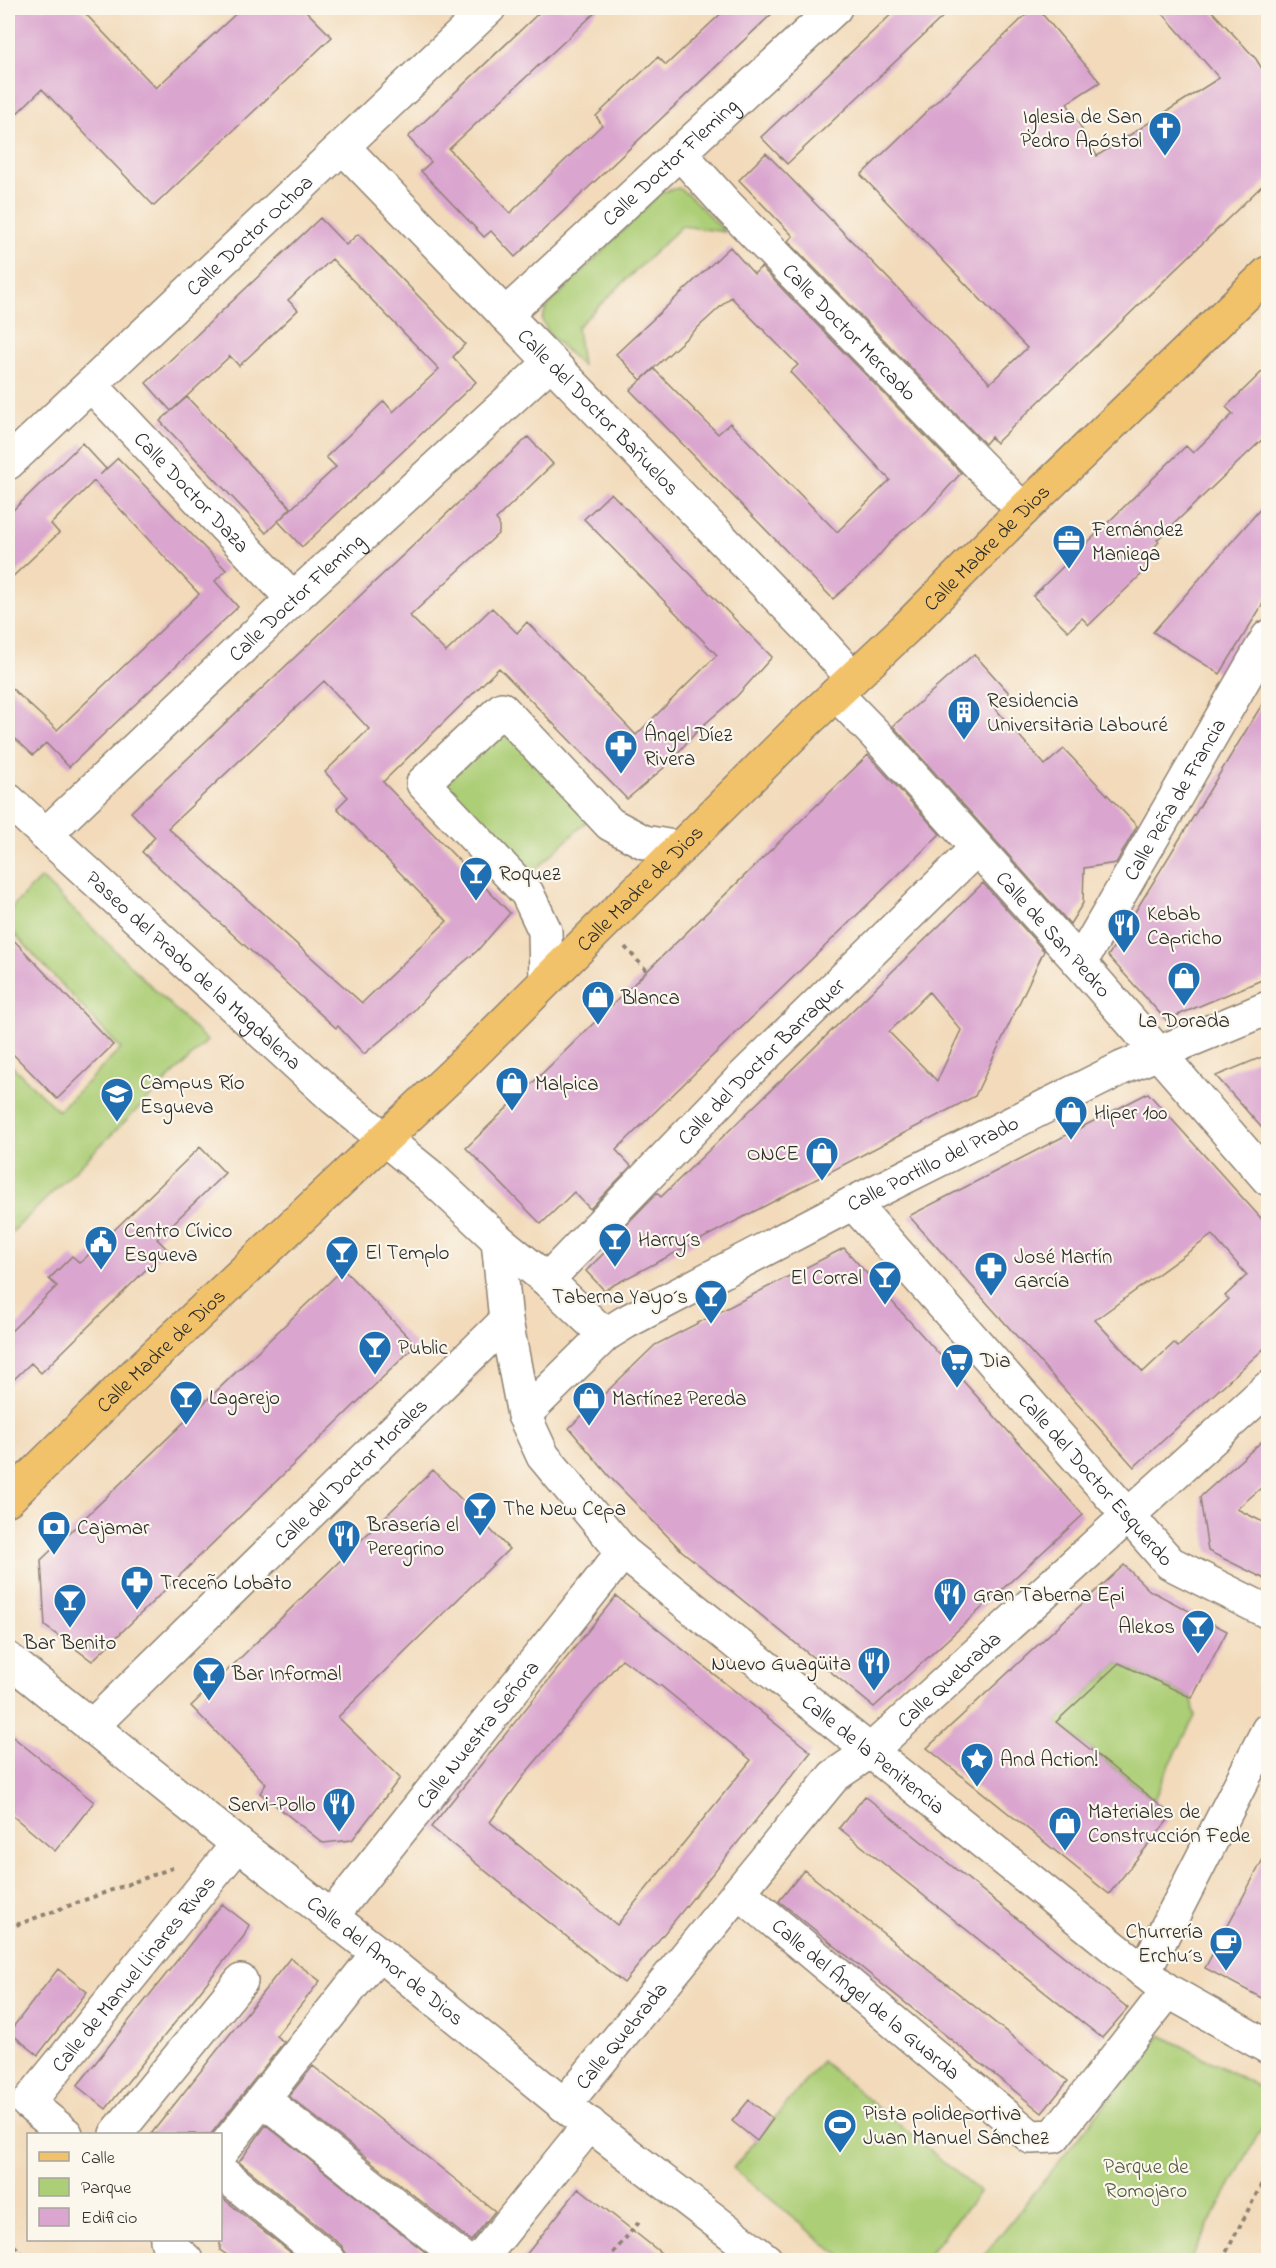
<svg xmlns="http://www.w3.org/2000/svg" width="1276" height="2268" font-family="'Indie Flower',sans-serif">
  <rect width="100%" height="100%" fill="#fbf7ec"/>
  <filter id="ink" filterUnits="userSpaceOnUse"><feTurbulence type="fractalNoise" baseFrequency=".0167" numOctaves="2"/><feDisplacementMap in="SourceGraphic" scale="12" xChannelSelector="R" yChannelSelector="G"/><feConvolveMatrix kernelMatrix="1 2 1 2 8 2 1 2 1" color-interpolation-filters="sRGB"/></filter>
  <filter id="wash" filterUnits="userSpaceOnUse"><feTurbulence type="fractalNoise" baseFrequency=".008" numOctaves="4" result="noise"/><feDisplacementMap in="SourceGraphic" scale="24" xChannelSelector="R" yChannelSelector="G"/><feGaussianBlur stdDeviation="1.35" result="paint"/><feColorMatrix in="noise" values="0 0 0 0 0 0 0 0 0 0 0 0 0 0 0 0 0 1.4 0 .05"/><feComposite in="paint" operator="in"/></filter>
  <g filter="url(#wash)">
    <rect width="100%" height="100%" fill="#f2daba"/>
    <!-- green -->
    <path fill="#acce76" stroke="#6c7c50" stroke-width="1.5" d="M679,188L692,198L725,232L682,226L577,327L582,366L550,335L542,320L546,308L661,192Z
      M504,728L589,819L528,877L443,786Z
      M41,878L207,1041L8,1236V1062L58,1111L121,1049L8,927V911Z
      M1119,1663L1192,1698L1195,1716L1164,1776L1154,1800L1056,1722Z
      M1161,2035L1268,2092V2116L1190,2260H980Z
      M822,2061L980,2192L923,2260H845L733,2168Z"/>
    <g id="blocks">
      <!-- building -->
      <path fill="#daa5cf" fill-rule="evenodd" d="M8,8H80L156,88L242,8H303L332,37L154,206L42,89L8,122Z
        M544,8H600L449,149L510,213L602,125L596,116L658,57L666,65L727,8H778L515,257L491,231L484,237L421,171L431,162L408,137Z
        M898,8H952L787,164L761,137Z
        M1033,8H1037L1100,82L1067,103L1097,156L1219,78L1158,8H1209L1256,59L1269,80V179L996,443L991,437L985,444L788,241L793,236L739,180L766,153L990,383L1027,348L861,175Z
        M320,218L346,245L358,234L465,344L453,357L476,382L302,547L278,521L336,467L326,457L384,401L393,412L439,369L332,259L288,300L298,310L239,366L230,356L171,411L146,383Z
        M730,247L754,274L761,267L961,473L927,511L895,537L867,569L833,599L630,390L654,369L718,434L730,423L837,532L890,480L790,372L798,365L731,297L641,380L616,354Z
        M1269,365V433L1157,540L1159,542L1141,560L1148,568L1089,625L1082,618L1068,631L1033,596L1186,446L1193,453L1233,414L1226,407Z
        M187,397L291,508L266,533L160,421Z
        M528,437L553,464L496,519L499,523V533L410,616L446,652L492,608L517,633L527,622L636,735L717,655L584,519L611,493L772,657L737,696L699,729L666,766L627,799L499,668L383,782L510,913L477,951L438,984L404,1021L364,1054L338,1026L336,1028L307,1002L142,852L155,837L131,812ZM324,681L369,729L325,772L348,797L337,808L447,921L362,1003L168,828Z
        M82,443L106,469L100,475L118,458L226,570L215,581L238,607L69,767L46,743L33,755L8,732V685L57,730L199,594L94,481L51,524L59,533L8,581V515Z
        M1269,499V594L1220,674L1153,632Z
        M974,654L1009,693L993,706L1045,765L1064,749L1137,826L1116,863L1084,868L1083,903L1070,924L893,726Z
        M1269,693V977L1166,1020L1108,956Z
        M868,755L940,834L616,1150L631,1166L590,1209L574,1192L541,1224L466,1148Z
        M983,883L1044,951L975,1096L604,1290L586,1271L618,1239L615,1236L657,1193L661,1197ZM929,992L961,1030L937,1081L889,1032Z
        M8,934L113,1045L57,1099L8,1049Z
        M1269,1054V1136L1216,1076Z
        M1148,1093L1269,1227V1344L1134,1467L909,1216ZM1212,1235L1247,1275L1225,1296L1229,1299L1178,1347L1174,1343L1143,1372L1095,1320Z
        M200,1147L225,1173L157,1239L167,1249L41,1373L31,1363L8,1385V1334L57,1286L49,1279L72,1256L80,1263Z
        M844,1248L1083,1515L874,1707L682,1551L609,1476L569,1428L655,1345Z
        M343,1269L416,1345L92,1661L45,1626L41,1560Z
        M1269,1435V1481L1237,1509L1269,1525V1581L1208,1551L1200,1497Z
        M433,1470L509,1549L338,1717L400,1778L352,1840L323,1843L260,1793L266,1784L191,1706Z
        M1124,1565L1149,1590L1227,1631L1192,1698L1119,1663L1056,1722L1172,1815L1109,1894L927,1748Z
        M616,1596L811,1752L624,1983L431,1827ZM622,1659L659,1686L660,1685L751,1760L617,1925L490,1822L529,1769Z
        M8,1733L94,1802L55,1851L8,1812Z
        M865,1796L1128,2008L1102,2038L839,1828Z
        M1269,1848V2002L1205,1968Z
        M804,1870L1068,2081L1042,2113L779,1901Z
        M222,1904L249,1925L244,1936L106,2109L77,2086Z
        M290,1958L320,1981L276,2036L284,2042L211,2134H151Z
        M58,1969L87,1992L38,2055L9,2032Z
        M313,2066L495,2211L471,2241L289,2096Z
        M749,2100L773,2119L757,2141L732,2121Z
        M266,2125L435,2260H347L346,2253L341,2245L239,2162Z
        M579,2188L608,2211L670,2260H522Z
        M220,2196L300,2260H234L220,2250Z"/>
    </g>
  </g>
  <g filter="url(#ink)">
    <use href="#blocks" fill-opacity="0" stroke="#8e8272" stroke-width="1.5"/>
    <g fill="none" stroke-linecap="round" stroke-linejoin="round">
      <!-- minor casing -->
      <g stroke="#8e8272" stroke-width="36">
        <g id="minor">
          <path id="s1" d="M343,147L807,627L852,677"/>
          <path id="s2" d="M679,152L726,204L1023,510"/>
          <path id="s3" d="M505,315L835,8"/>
          <path id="s4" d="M91,385L293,599"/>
          <path id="s5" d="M8,463L489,8"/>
          <path id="s6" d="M836,694L875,734L1080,963L1268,1179"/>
          <path id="s7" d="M8,800L334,1098L430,1176L498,1240L547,1280L605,1335"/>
          <path id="s8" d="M45,835L293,599L551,362"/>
          <path id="s9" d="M1080,963L1268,637"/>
          <path d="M546,980L545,931L527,893L423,783L502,709L610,824L644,842L680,848"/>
          <path id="s10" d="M853,1203L1170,1563L1268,1612"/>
          <path id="s11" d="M498,1240L506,1321L524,1415L543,1456L623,1552L1168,1991L1268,2047"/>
          <path id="s12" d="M547,1280L742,1078L977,848"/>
          <path id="s13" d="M524,1415L605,1335L626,1322L853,1203L1122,1068L1268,1008"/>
          <path id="s14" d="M8,1659L238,1844L378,1953L564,2105L766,2260"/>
          <path id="s15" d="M91,1727L506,1321"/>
          <path id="s16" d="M739,1892L1031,2137L1054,2136L1168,1991"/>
          <path id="s17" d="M331,1917L623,1552"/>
          <path d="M1144,1972L1268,1730"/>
          <path d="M264,2100L464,2260"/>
          <path id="s18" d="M564,2105L834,1776L869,1752L1268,1388"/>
          <path id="s19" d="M66,2134L28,2103L238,1844"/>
          <path d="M116,2134L241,1981"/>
          <path d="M220,2153L378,1953"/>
          <path d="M220,2171L329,2260"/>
          <path d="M167,2240L168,2244L186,2260"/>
          <path d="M480,2260L590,2124"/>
        </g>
      </g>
      <!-- major casing -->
      <g stroke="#8e8272" stroke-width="36">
        <g id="major">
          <path id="s20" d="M8,1499L133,1376L454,1073L802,726L906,628L1023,510L1268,273"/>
        </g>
      </g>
      <!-- path -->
      <path stroke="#8e8272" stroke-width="4" stroke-dasharray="4.5 4.5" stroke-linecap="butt" d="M625,947L647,971
        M8,1928L175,1867
        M8,2239L28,2260
        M607,2260L640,2221
        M1222,2260L1268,2172"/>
      <!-- minor -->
      <use href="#minor" stroke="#fff" stroke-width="33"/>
      <!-- major -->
      <use href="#major" stroke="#f2c26a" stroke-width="33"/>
    </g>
  </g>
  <!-- icons -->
  <defs>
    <g id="church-pin" transform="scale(1.725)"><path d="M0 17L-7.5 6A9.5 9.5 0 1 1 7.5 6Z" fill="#1f6fb2" stroke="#fbf7ec"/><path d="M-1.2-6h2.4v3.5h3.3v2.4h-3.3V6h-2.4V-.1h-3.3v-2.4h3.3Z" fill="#fff"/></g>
    <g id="office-pin" transform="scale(1.725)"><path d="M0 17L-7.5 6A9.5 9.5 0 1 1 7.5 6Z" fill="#1f6fb2" stroke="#fbf7ec"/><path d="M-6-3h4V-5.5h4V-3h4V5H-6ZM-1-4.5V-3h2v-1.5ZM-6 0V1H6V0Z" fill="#fff"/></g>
    <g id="building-pin" transform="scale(1.725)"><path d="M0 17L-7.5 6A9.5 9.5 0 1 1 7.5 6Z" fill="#1f6fb2" stroke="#fbf7ec"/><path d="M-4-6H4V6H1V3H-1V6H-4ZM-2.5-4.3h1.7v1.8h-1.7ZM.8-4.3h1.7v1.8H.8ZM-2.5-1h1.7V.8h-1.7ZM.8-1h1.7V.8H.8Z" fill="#fff"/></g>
    <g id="pharmacy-pin" transform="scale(1.725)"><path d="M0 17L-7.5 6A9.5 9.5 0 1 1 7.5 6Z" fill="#1f6fb2" stroke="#fbf7ec"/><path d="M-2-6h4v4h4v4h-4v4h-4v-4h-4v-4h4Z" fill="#fff"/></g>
    <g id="bar-pin" transform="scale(1.725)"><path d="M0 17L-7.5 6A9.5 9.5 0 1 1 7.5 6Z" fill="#1f6fb2" stroke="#fbf7ec"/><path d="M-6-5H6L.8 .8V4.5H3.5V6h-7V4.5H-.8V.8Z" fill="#fff"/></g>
    <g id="restaurant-pin" transform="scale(1.725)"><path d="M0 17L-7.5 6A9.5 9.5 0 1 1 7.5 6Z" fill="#1f6fb2" stroke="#fbf7ec"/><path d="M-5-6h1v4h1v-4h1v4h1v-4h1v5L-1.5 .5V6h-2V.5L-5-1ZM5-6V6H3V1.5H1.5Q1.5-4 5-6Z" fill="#fff"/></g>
    <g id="shop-pin" transform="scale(1.725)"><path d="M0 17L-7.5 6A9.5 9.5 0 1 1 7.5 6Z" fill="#1f6fb2" stroke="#fbf7ec"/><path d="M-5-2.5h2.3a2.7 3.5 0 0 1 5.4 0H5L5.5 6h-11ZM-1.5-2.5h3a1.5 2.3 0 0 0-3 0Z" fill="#fff"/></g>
    <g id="university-pin" transform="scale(1.725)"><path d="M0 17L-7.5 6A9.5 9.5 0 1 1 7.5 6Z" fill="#1f6fb2" stroke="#fbf7ec"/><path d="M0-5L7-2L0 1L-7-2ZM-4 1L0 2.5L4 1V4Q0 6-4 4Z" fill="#fff"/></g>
    <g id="civic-pin" transform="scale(1.725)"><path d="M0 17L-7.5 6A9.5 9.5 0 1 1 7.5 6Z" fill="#1f6fb2" stroke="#fbf7ec"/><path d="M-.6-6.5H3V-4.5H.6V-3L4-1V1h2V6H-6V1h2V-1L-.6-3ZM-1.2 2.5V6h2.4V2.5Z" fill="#fff"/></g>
    <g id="supermarket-pin" transform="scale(1.725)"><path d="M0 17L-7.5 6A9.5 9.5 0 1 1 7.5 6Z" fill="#1f6fb2" stroke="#fbf7ec"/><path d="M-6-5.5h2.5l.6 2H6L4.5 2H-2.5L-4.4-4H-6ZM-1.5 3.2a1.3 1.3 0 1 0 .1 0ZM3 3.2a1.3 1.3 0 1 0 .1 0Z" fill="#fff"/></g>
    <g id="bank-pin" transform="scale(1.725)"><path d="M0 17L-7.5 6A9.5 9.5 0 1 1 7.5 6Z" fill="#1f6fb2" stroke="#fbf7ec"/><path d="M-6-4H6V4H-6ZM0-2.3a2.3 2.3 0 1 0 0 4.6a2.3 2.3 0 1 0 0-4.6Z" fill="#fff"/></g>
    <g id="sight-pin" transform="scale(1.725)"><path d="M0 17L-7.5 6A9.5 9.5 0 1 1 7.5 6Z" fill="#1f6fb2" stroke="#fbf7ec"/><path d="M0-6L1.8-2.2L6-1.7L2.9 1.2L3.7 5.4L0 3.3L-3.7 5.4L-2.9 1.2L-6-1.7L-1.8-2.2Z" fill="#fff"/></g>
    <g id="cafe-pin" transform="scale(1.725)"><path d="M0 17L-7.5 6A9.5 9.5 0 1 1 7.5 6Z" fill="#1f6fb2" stroke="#fbf7ec"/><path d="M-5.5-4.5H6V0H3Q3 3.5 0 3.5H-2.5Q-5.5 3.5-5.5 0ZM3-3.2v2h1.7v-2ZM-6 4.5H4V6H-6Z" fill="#fff"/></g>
    <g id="stadium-pin" transform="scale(1.725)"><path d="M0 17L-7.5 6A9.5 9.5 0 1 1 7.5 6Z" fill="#1f6fb2" stroke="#fbf7ec"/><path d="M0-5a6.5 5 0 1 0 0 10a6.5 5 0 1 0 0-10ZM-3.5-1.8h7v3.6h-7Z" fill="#fff"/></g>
  </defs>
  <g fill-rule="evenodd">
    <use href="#church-pin" x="1165" y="128"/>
    <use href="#office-pin" x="1069" y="541"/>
    <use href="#building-pin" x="964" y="712"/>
    <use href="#pharmacy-pin" x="621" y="746"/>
    <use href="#bar-pin" x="476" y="873"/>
    <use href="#restaurant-pin" x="1124" y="925"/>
    <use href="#shop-pin" x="1184" y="978"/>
    <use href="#shop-pin" x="598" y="997"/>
    <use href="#shop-pin" x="512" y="1083"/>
    <use href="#university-pin" x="117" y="1094"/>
    <use href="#shop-pin" x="1071" y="1112"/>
    <use href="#shop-pin" x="822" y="1153"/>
    <use href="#bar-pin" x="615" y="1239"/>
    <use href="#civic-pin" x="101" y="1242"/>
    <use href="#bar-pin" x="342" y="1252"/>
    <use href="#pharmacy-pin" x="991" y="1268"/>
    <use href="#bar-pin" x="885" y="1277"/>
    <use href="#bar-pin" x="711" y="1296"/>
    <use href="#bar-pin" x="375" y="1347"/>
    <use href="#supermarket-pin" x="957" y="1360"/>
    <use href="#bar-pin" x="186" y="1397"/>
    <use href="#shop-pin" x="589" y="1398"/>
    <use href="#bar-pin" x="480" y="1508"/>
    <use href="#bank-pin" x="54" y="1527"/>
    <use href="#restaurant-pin" x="344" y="1536"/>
    <use href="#pharmacy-pin" x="137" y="1582"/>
    <use href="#restaurant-pin" x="950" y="1594"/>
    <use href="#bar-pin" x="70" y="1600"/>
    <use href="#bar-pin" x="1198" y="1626"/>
    <use href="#restaurant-pin" x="874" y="1663"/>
    <use href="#bar-pin" x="209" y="1673"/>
    <use href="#sight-pin" x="977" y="1759"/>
    <use href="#restaurant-pin" x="339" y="1804"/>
    <use href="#shop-pin" x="1065" y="1823"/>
    <use href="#cafe-pin" x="1226" y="1943"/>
    <use href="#stadium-pin" x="840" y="2125"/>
  </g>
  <g text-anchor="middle" stroke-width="4.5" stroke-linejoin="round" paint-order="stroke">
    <!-- poi labels -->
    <g font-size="21" fill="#2b2b2b" stroke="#fbf7ec" text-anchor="start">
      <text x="1142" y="123" text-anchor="end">Iglesia de San<tspan x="1142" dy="24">Pedro Apóstol</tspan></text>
      <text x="1092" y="536">Fernández<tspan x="1092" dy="24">Maniega</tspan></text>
      <text x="987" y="707">Residencia<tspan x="987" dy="24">Universitaria Labouré</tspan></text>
      <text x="644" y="741">Ángel Díez<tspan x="644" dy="24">Rivera</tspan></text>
      <text x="499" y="880">Roquez</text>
      <text x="1147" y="920">Kebab<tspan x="1147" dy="24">Capricho</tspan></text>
      <text x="621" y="1004">Blanca</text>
      <text x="1184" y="1027" text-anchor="middle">La Dorada</text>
      <text x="140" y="1089">Campus Río<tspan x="140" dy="24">Esgueva</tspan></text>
      <text x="535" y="1090">Malpica</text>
      <text x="1094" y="1119">Hiper 100</text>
      <text x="799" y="1160" text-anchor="end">ONCE</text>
      <text x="124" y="1237">Centro Cívico<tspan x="124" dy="24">Esgueva</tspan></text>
      <text x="638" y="1246">Harry´s</text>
      <text x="365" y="1259">El Templo</text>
      <text x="1014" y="1263">José Martín<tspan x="1014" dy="24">García</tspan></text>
      <text x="862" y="1284" text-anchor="end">El Corral</text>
      <text x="688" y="1303" text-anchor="end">Taberna Yayo´s</text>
      <text x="398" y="1354">Public</text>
      <text x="980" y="1367">Dia</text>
      <text x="209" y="1404">Lagarejo</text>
      <text x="612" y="1405">Martínez Pereda</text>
      <text x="503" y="1515">The New Cepa</text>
      <text x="367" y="1531">Brasería el<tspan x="367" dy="24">Peregrino</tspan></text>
      <text x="77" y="1534">Cajamar</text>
      <text x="160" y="1589">Treceño Lobato</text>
      <text x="973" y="1601">Gran Taberna Epi</text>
      <text x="1175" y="1633" text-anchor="end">Alekos</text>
      <text x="70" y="1649" text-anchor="middle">Bar Benito</text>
      <text x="851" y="1670" text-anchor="end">Nuevo Guagüita</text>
      <text x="232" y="1680">Bar Informal</text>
      <text x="1000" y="1766">And Action!</text>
      <text x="316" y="1811" text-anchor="end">Servi-Pollo</text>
      <text x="1088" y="1818">Materiales de<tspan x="1088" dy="24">Construcción Fede</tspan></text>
      <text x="1203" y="1938" text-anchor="end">Churrería<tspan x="1203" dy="24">Erchu´s</tspan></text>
      <text x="863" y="2120">Pista polideportiva<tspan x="863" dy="24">Juan Manuel Sánchez</tspan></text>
    </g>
    <!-- street labels -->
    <g font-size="21" fill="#2b2b2b" stroke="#fbf7ec">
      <text dy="7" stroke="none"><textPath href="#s3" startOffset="225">Calle Doctor Fleming</textPath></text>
      <text dy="7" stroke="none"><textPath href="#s5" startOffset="332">Calle Doctor Ochoa</textPath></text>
      <text dy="7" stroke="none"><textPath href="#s2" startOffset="248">Calle Doctor Mercado</textPath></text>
      <text dy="7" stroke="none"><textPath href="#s1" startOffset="368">Calle del Doctor Bañuelos</textPath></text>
      <text dy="7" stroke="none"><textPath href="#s4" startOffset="147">Calle Doctor Daza</textPath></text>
      <text dy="7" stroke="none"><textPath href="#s20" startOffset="1365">Calle Madre de Dios</textPath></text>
      <text dy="7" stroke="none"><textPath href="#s8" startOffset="346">Calle Doctor Fleming</textPath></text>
      <text dy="7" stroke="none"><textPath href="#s9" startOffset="189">Calle Peña de Francia</textPath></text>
      <text dy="7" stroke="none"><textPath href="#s20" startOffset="879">Calle Madre de Dios</textPath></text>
      <text dy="7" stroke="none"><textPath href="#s6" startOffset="324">Calle de San Pedro</textPath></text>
      <text dy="7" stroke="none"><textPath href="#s7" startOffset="252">Paseo del Prado de la Magdalena</textPath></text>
      <text dy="7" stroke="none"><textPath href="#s12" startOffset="306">Calle del Doctor Barraquer</textPath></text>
      <text dy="7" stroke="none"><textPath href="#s13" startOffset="484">Calle Portillo del Prado</textPath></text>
      <text dy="7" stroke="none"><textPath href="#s20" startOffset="213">Calle Madre de Dios</textPath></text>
      <text dy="7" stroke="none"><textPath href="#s15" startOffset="363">Calle del Doctor Morales</textPath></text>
      <text dy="7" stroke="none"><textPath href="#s10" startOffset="368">Calle del Doctor Esquerdo</textPath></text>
      <text dy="7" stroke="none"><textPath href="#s18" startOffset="576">Calle Quebrada</textPath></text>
      <text dy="7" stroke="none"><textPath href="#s17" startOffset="234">Calle Nuestra Señora</textPath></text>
      <text dy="7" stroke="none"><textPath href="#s11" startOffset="669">Calle de la Penitencia</textPath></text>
      <text dy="7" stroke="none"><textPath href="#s14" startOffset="483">Calle del Amor de Dios</textPath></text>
      <text dy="7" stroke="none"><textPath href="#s19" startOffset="216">Calle de Manuel Linares Rivas</textPath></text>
      <text dy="7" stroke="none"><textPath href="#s16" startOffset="166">Calle del Ángel de la Guarda</textPath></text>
      <text dy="7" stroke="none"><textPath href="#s18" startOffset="90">Calle Quebrada</textPath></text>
    </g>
    <!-- park labels -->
    <g font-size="21" fill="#525c42" stroke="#fbf7ec">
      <text x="1146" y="2173">Parque de<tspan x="1146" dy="24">Romojaro</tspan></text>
    </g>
  </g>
  <!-- margin -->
  <rect width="1276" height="2268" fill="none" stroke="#fbf7ec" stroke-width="30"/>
  <!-- legend -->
  <rect x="27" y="2133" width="195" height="108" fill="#fbf7ec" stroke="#a8a59f" stroke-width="1.5"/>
  <rect x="39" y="2152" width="30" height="9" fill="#f2c26a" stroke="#a8a59f" stroke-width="1.5"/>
  <text x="81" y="2163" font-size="18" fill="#2b2b2b">Calle</text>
  <rect x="39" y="2178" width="30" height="18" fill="#acce76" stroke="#a8a59f" stroke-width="1.5"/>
  <text x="81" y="2193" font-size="18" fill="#2b2b2b">Parque</text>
  <rect x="39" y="2208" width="30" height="18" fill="#daa5cf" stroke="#a8a59f" stroke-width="1.5"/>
  <text x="81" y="2223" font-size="18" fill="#2b2b2b">Edificio</text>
</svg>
